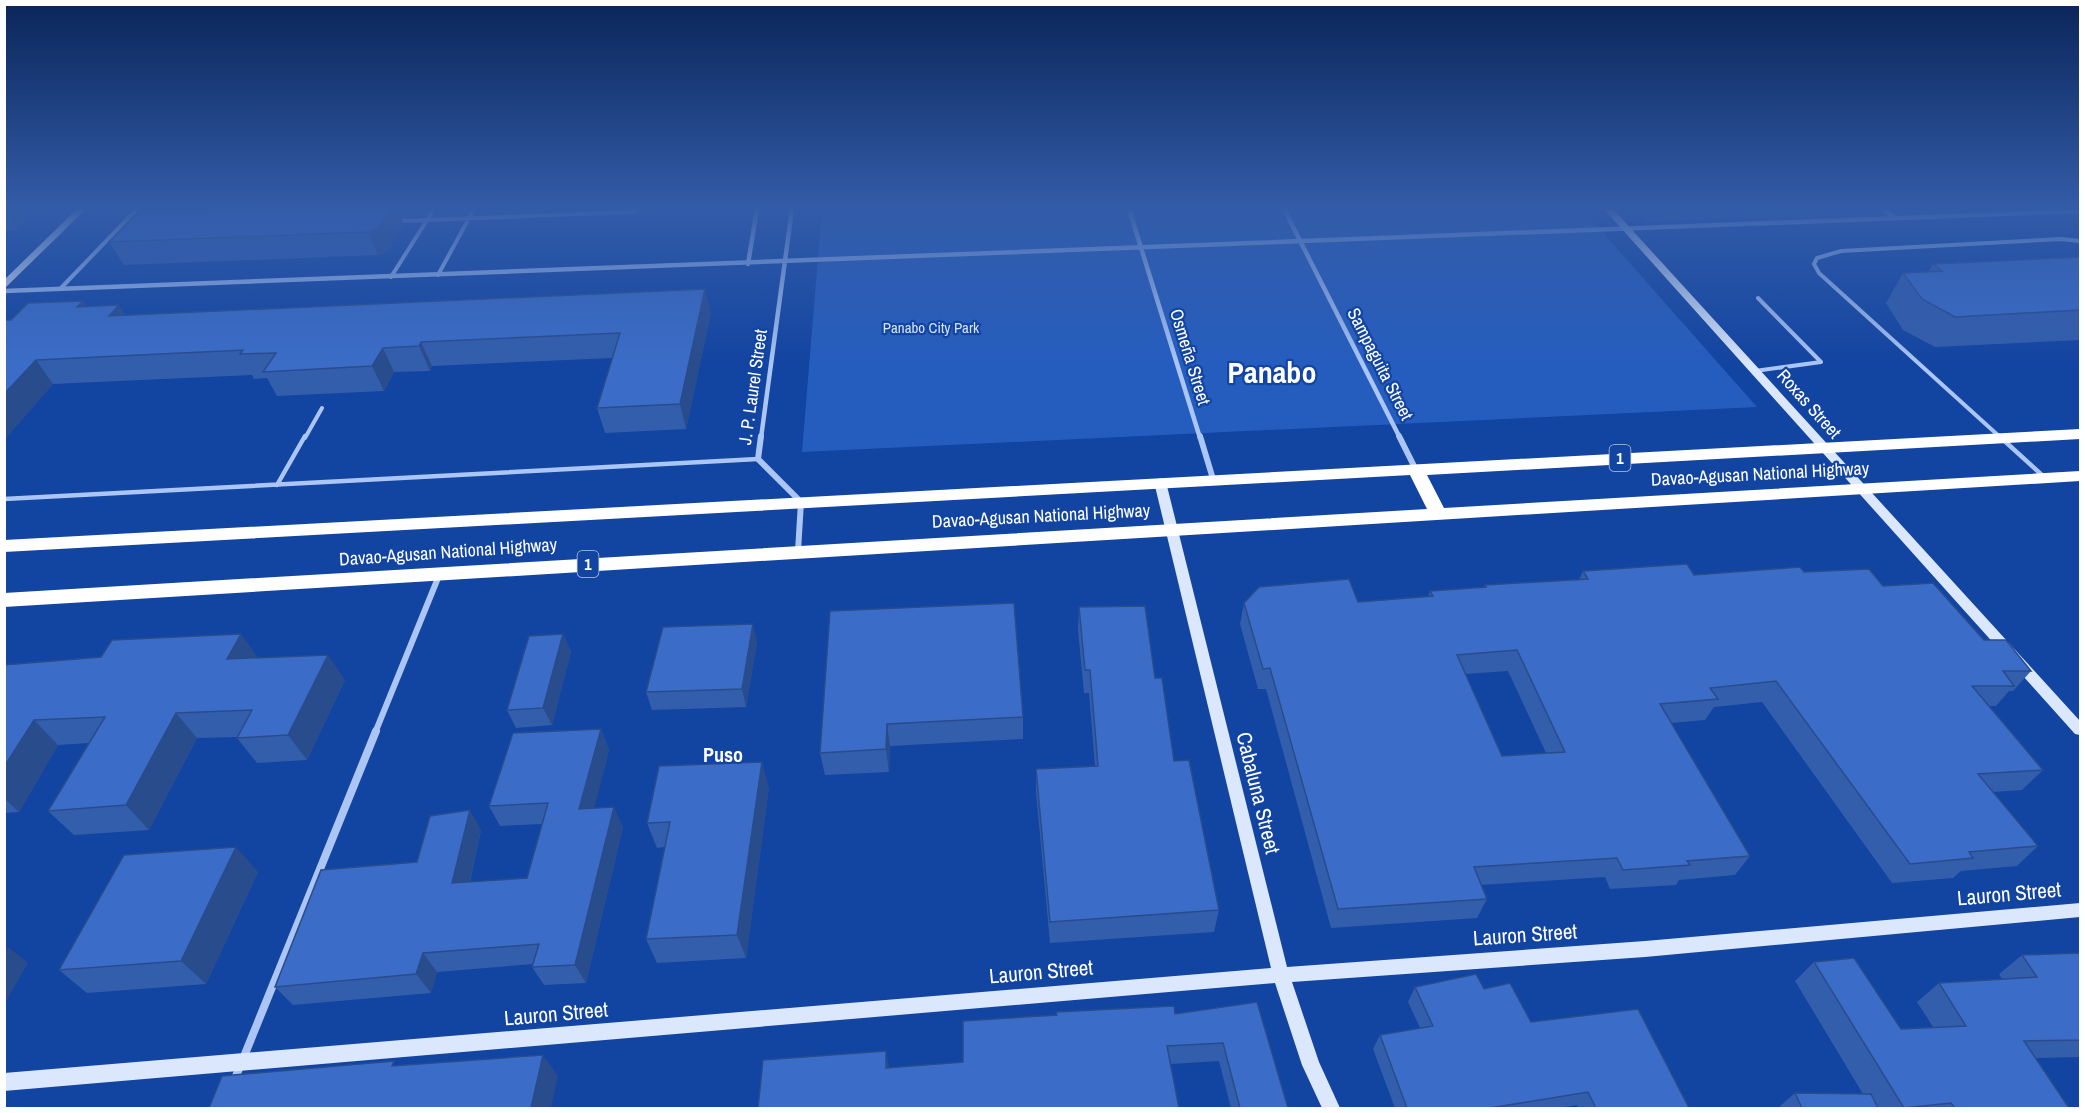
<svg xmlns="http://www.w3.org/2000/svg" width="2085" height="1113" font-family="'Archivo Narrow',sans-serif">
  <rect width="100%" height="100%" fill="#1244a1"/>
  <!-- green -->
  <path fill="#255dbf" d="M822,209H1582L1757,407L802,452Z"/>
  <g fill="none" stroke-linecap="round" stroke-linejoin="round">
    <!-- lane-far1 -->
    <path stroke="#abc6f5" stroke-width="4" d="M399,221L630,212L640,209
      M438,275L474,209
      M391,277L434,209
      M60,289L137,209
      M1755,371L1821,362L1758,298
      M305,438L322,408
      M2001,438L1819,273L1814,264L1817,258L1841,251L2061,239L2080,241"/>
    <!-- lane -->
    <path stroke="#abc6f5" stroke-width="4.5" d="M1999,436L2043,476
      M277,485L305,436
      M4,499L758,459"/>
    <!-- street-far2 -->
    <path stroke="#abc6f5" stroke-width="4.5" d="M1129,209L1200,438
      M1284,209L1400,438
      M1883,209L1895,218
      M748,264L757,209
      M4,291L2080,211
      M761,438L792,209"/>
    <!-- street-far1 -->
    <path stroke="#abc6f5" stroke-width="6" d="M761,436L758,459L801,502L798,551
      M1200,436L1213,479
      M1399,436L1415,468
      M375,733L440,573"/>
    <!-- street -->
    <path stroke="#abc6f5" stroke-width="8" d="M234,1081L376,731"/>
    <!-- secondary -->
    <path fill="#dbe7fd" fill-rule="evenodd" d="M77,209H86L4,289V280Z
      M1604,209H1613L2080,721V735L2075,734Z
      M1160,478L1166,482L1287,967L1645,941L2080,903V917L1645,957L1292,982L1319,1062L1340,1108H1322L1302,1065L1275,983L4,1091V1073L1271,968L1154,482Z"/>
    <!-- highway -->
    <path fill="#fff" fill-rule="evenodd" d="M2080,429V439L1427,475L1444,508L2080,471V481L4,607V593L1427,509L1410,475L4,552V540Z"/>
  </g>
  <!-- wall -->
  <path fill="#335eac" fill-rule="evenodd" d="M4,209H39L17,230H4Z
    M149,209H415L410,217H401L404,225L387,252L378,255L124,265L109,242L151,212Z
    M1635,209H1868L1866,212L1825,214L1823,216L1748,218L1746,216L1647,222Z
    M2080,257V340L1935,347L1903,330L1886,303L1903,273L1928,272L1933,264Z
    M83,301L87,307L126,315L711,313L686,429L605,433L597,408L612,358L432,366L430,371L394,372L384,391L277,396L267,378L254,379L252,375L53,384L4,440V320H11Z
    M1583,571L1694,575L1804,572L1883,586L1984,640L2031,671L2013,691H2009L1996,706H1989L2043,770L2022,790L1993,792L2038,846L2017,866L1961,871L1953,878L1892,883L1762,702L1714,707L1705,720L1671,723L1750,856L1735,875L1679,880L1676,885L1610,889L1605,877L1481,885L1487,899L1477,918L1331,928L1266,689H1258L1240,624L1244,603L1358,602L1428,597L1430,591L1484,587L1485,585L1579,580ZM1508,671L1546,753L1502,756L1465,674Z
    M1014,603L1023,717V739L890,746L889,772L825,775L820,753Z
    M1079,607L1155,678L1174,761L1219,910L1214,932L1050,943L1036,792V769L1095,766L1089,693H1084L1078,630Z
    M563,634L571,652L552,725L516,728L507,710Z
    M757,642L746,707L652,710L646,692Z
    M258,658L345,680L307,760L257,763L237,738L238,737L197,738L149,830L74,835L48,811L89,743L58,745L19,812L4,813V665Z
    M601,729L609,750L594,808L623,827L586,983L544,985L532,967L533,964L437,972L431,993L293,1005L275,987L417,862L481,830L470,882L527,878L542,824L500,826L489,806Z
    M769,787L746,958L657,963L646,939L665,847L657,848L647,823Z
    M258,872L206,984L87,993L59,970Z
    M2080,953V1057L2036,1058L2069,1108H1780L1779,1107L1795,1093L1863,1094L1795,981L1814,962L1901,1029L1933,1027L1917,1002L1939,983L2002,979L1999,974L2022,955Z
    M1415,987L1484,989L1531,1022L1689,1108H1578L1577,1105L1559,1108H1395L1373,1049L1380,1035L1420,1028L1408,1002Z
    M1257,1002L1288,1108H1231L1219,1061L1171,1064L963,1062L1175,1014Z"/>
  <!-- shaded-wall -->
  <path fill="#294c8c" d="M6,209H39L17,230L5,211Z
    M390,209H398L404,225L387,252L378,255L368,232Z
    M407,209H415L410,217Z
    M705,289L711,313L686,429L680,404Z
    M83,301L99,325L77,307Z
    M119,305L134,329L109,316Z
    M421,342L432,366L430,371L419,346Z
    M383,348L394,372L384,391L372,366Z
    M36,360L53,384L4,440V394Z
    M753,624L757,642L746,707L742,689Z
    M241,634L259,659H227Z
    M563,634L571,652L552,725L543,708Z
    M328,655L345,680L307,760L288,735Z
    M176,713L197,738L149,830L126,805Z
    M34,720L58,745L19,812L4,798V767Z
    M887,724L890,746L889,772L886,749Z
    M601,729L609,750L589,829L579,809Z
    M762,762L769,787L746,958L737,935Z
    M614,807L623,827L586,983L575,965Z
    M470,810L481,830L465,902L452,883Z
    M236,847L258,872L206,984L181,961Z
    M8,947L28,963L4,1005V953Z
    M423,953L437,972L431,993L416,974Z
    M886,1051L890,1070L886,1068Z
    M543,1055L558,1076L551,1108H531Z"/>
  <!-- building -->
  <path fill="#3b6dc8" stroke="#294c8c" stroke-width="1.5" fill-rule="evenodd" d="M226,209H390L377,229L368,232L109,242L138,213Z
    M2080,257V310L1955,317L1922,299L1903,273L1942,271L1933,264Z
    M705,289L680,404L597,408L620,333L421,342L419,346L383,348L372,366L263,372L276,353L240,354L243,350L36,360L4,394V320H11L28,303L83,301L77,307L119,305L109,316Z
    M1687,564L1694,575L1800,567L1804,572L1869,569L1883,586L1933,583L1984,640H2006L2031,671H2003L2014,686H1972L2043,770L1978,774L2038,846L1969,852L1973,858L1910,864L1776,681L1710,688L1718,699L1660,704L1750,856L1687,861L1690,865L1623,870L1617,858L1474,867L1487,899L1338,909L1270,668L1263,669L1244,603L1259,587L1349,579L1358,602L1433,596L1430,591L1486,587L1485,585L1588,579L1583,571ZM1517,650L1565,752L1502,756L1457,655Z
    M1014,603L1023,717L887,724L886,749L820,753L830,611Z
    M1145,606L1155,678H1162L1174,761L1189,760L1219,910L1050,922L1036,769L1098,766L1090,670H1085L1079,607Z
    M753,624L742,689L646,692L663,627Z
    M241,634L227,659L328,655L288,735L237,738L252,710L176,713L126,805L48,811L105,717L34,720L4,767V665L101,657L112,640Z
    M563,634L543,708L507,710L529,636Z
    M601,729L579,809L614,807L575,965L532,967L539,944L423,953L416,974L275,987L321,870L417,862L430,816L470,810L452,883L527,878L548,803L489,806L513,733Z
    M762,762L737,935L646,939L670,822L647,823L659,766Z
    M236,847L181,961L59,970L124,855Z
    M2080,953V1040L2024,1041L2069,1108H1955L1951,1103L1904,1108L1814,962L1854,958L1901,1029L1966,1026L1939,983L2037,977L2022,955Z
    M1476,974L1484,989L1510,983L1531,1022L1638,1009L1689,1108H1596L1588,1092L1490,1108H1407L1380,1035L1433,1026L1415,987Z
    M1257,1002L1288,1108H1240L1223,1043L1167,1046L1179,1108H758L763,1060L886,1051V1068L963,1062V1021L1057,1015L1056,1012L1174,1006L1175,1014Z
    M543,1055L531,1108H209L222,1076L394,1061L392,1066Z
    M1795,1093L1871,1094L1878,1108H1802Z"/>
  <!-- sky -->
  <linearGradient id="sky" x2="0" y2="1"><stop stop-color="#0a2559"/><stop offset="0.57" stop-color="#335ca8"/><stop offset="1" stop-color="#335ca8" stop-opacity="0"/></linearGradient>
  <rect width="2085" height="365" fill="url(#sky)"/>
  <g text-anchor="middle" stroke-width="4.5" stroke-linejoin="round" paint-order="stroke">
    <!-- far-park labels -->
    <g font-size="15" fill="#d4e3fe" stroke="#1244a1">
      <text x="931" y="333">Panabo City Park</text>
    </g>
    <!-- shield labels -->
    <g fill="#1244a1" stroke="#b8c7e3" stroke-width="1.5">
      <rect x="1609.5" y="445" width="21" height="26" rx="4.5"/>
      <rect x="577.5" y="551" width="21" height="26" rx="4.5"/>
    </g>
    <g font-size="16" font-weight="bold" fill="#fff">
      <text x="1620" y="464">1</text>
      <text x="588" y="570">1</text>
    </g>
    <!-- street labels -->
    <g font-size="18" fill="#fff" stroke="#1244a1">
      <text transform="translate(1190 357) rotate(73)" y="6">Osmeña Street</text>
      <text transform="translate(1380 364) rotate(63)" y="6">Sampaguita Street</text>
      <text transform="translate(753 387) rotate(-82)" y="6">J. P. Laurel Street</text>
      <text transform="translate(1809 404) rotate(48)" y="6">Roxas Street</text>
      <text transform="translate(1760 474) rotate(-3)" y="6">Davao-Agusan National Highway</text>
      <text transform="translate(1041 516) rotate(-3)" y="6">Davao-Agusan National Highway</text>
      <text transform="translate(448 552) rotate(-4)" y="6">Davao-Agusan National Highway</text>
    </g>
    <!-- neighbourhood labels -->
    <g font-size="20" font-weight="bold" fill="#fff" stroke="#1244a1">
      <text x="723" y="762">Puso</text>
    </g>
    <!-- near-street labels -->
    <g font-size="21" fill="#fff" stroke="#1244a1">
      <text transform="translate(1258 793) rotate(76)" y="7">Cabaluna Street</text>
      <text transform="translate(2009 894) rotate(-5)" y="7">Lauron Street</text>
      <text transform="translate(1525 935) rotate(-4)" y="7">Lauron Street</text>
      <text transform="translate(1041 972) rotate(-5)" y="7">Lauron Street</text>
      <text transform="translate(556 1014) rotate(-5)" y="7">Lauron Street</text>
    </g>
    <!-- town labels -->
    <g font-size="30" font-weight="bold" fill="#fff" stroke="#1244a1">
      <text x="1272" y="383">Panabo</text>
    </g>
  </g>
  <!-- border -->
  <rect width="2085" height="1113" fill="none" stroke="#ffffff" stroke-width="12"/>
</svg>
